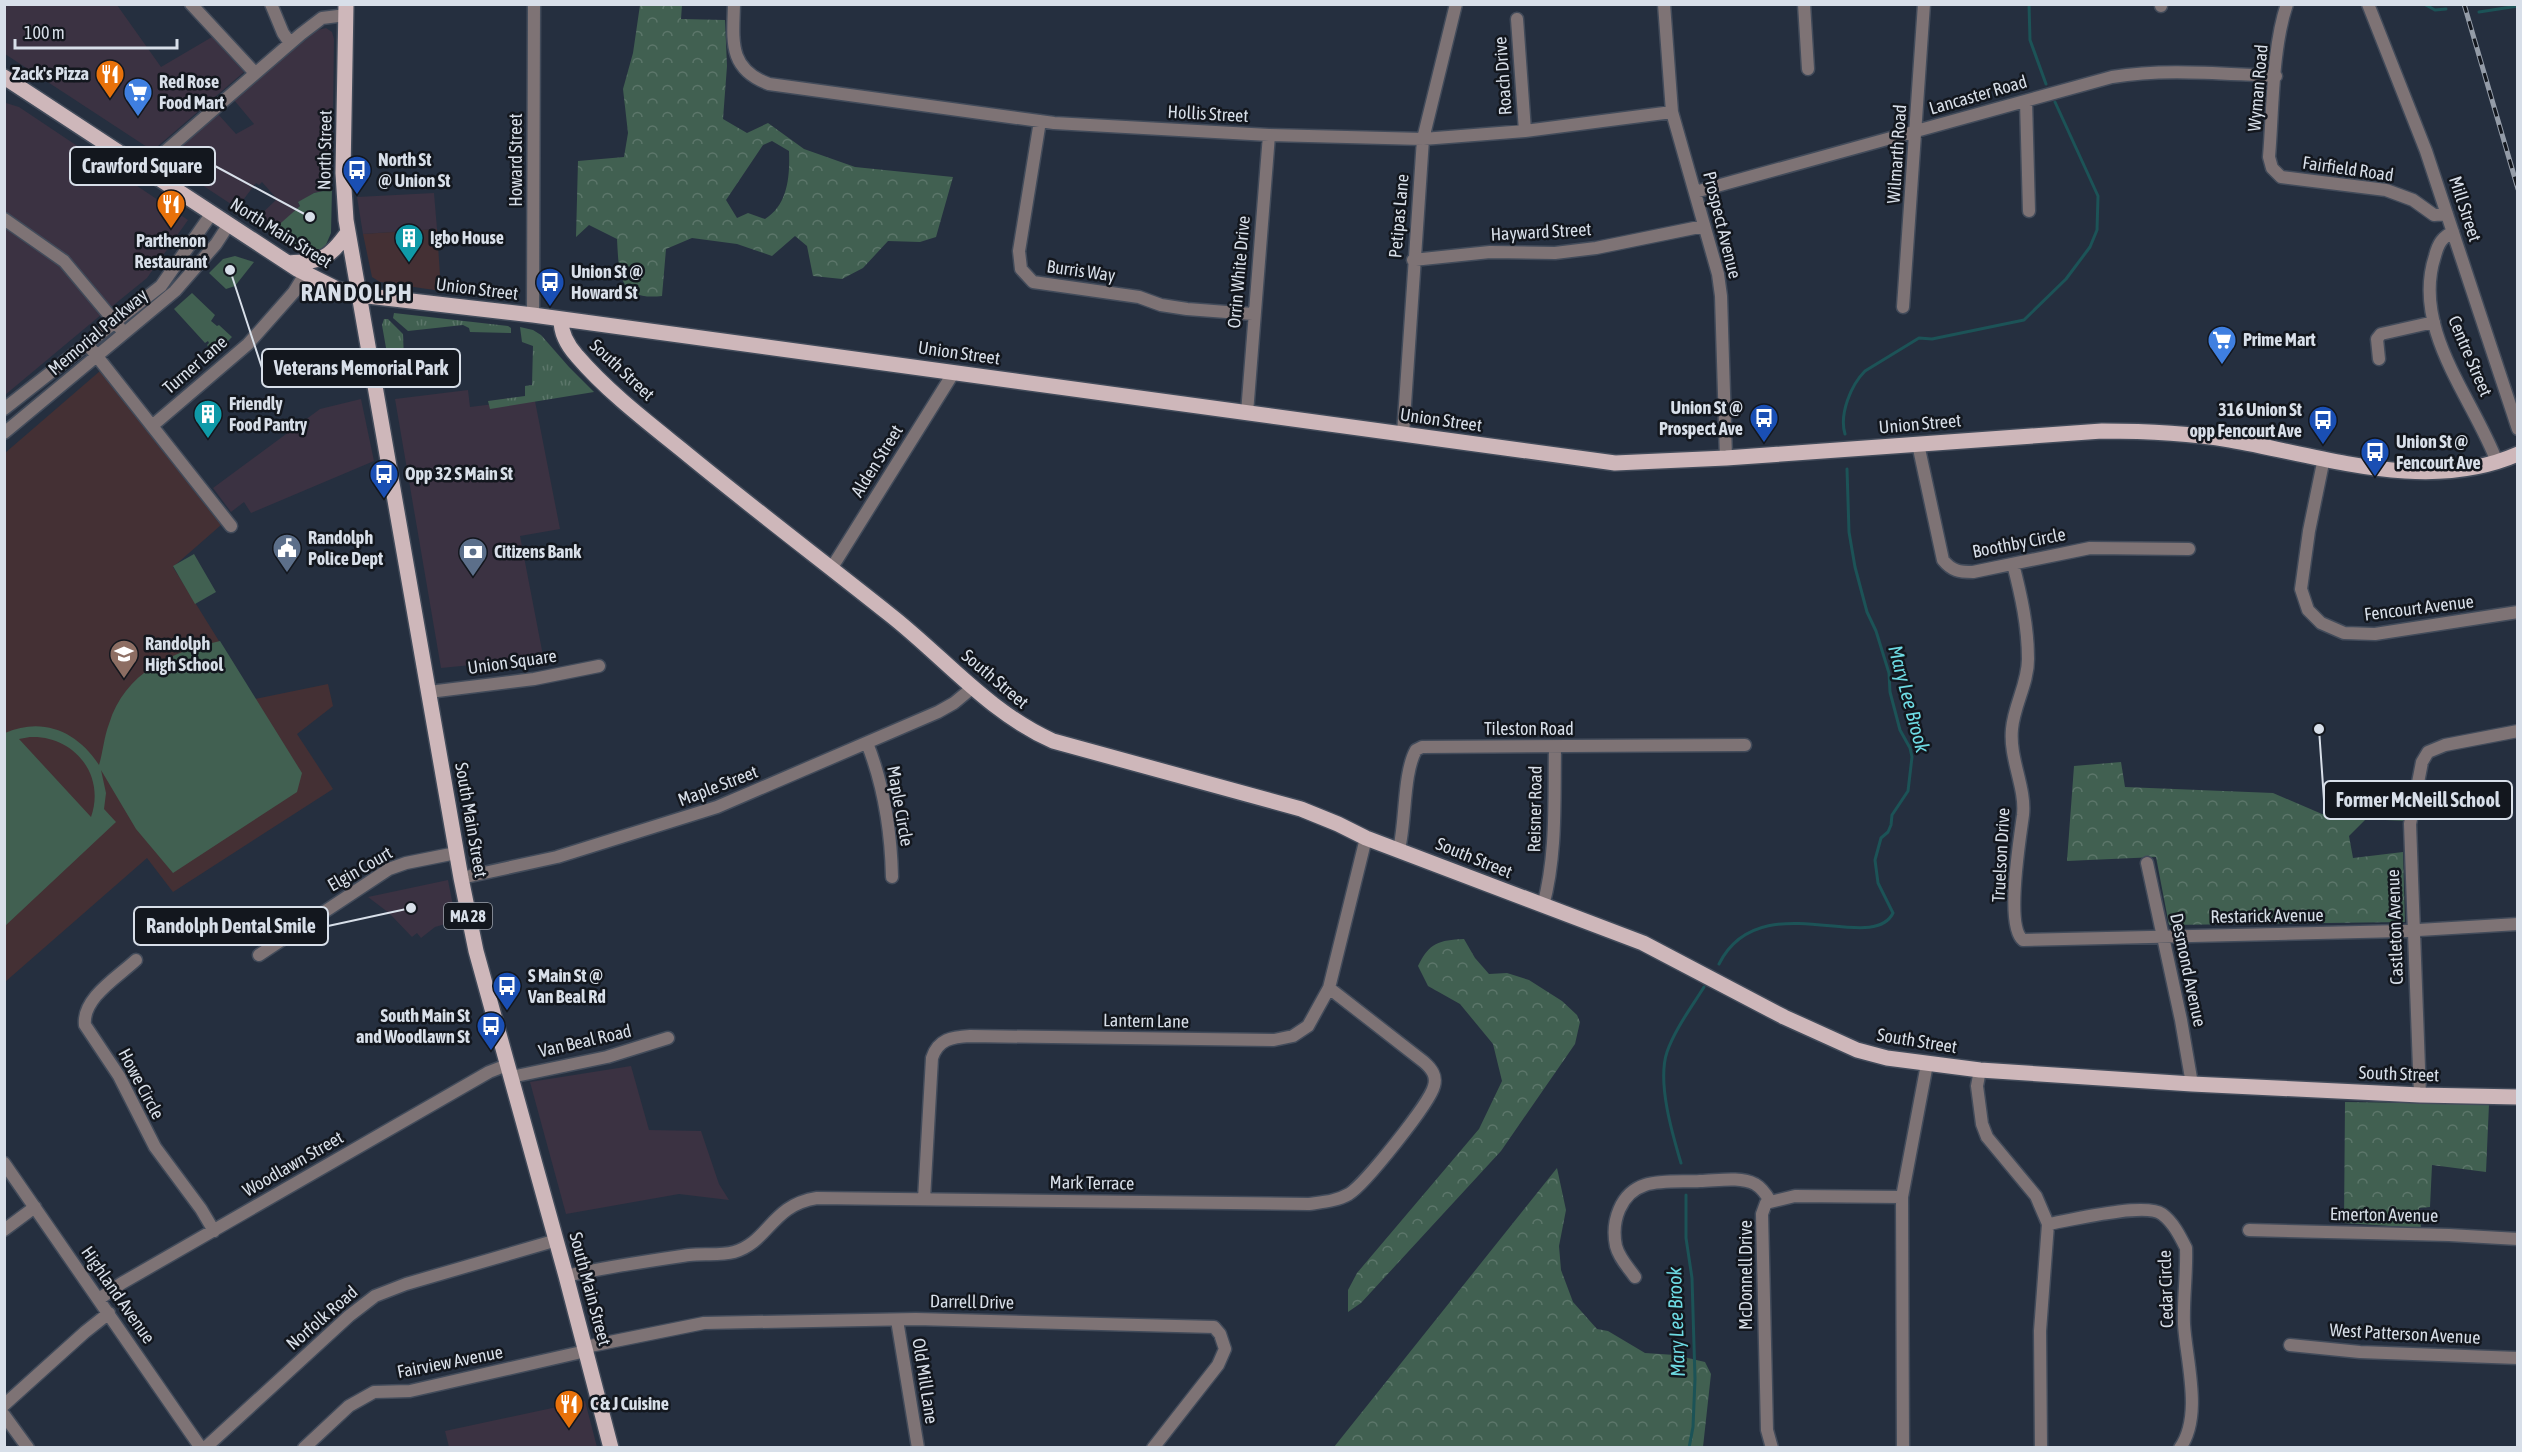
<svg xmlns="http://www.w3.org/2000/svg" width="2522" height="1452" font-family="'Asap Condensed',sans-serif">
  <defs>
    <pattern id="grass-tufts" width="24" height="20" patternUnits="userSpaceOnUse" patternTransform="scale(1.5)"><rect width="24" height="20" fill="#416051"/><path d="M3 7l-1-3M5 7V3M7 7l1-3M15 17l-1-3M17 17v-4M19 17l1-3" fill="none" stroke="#5c766a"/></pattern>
    <pattern id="forest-crowns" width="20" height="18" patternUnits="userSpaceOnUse" patternTransform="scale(1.5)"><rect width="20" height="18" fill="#416051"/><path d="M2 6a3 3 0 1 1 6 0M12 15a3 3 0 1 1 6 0" fill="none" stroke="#5c766a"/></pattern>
  </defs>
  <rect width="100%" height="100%" fill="#252f3f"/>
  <!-- commercial -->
  <path fill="#3b3242" d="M4,5H117L161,67L212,37L244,72L158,146L147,147L5,54Z
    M326,28L332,32L334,39L332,189L314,193L298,203L300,206L273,232L255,220L277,199L262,182L259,185L256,183L237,208L170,164L169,158L218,114L236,134L254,124L234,100L293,50L318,30Z
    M6,103L19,107L188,220L147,278L110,308L67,257L5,213L4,104Z
    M434,193L437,229L363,234L357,197Z
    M5,225L60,264L102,314L5,395Z
    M468,390L470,407L502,403L503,399L534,396L560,529L520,536L545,666L493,671L492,663L441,668L395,399Z
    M361,399L374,461L251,513L244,502L231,512L213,488L320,409Z
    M448,880L456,921L435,927L421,938L417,933L412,937L389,913L368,897Z
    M631,1066L649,1130L701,1131L719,1184L729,1200L679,1194L566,1214L530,1082Z
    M585,1401L597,1447H449L445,1431Z"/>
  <!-- education -->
  <path fill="#443034" d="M437,229L441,291L380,282L372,277L363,234Z
    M100,371L221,525L173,567L255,699L328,684L333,706L297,734L333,789L173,892L147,858L5,982V453Z"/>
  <!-- grass -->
  <path fill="url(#grass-tufts)" d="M394,313L508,326L511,328V333L470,332L469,328L463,325L408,331L393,318Z
    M384,319H388L403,334L404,360L398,365H389L382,325Z
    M520,327L533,330L541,335L569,367L594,392L490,409L488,401L525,396V386L532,385L533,346L522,342Z"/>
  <!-- forest -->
  <path fill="url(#forest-crowns)" fill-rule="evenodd" d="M640,5H682L681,19L725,20L727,66L723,119L747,133L768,123L804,149L855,167L953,177L936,237L920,242L888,241L863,268L842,279L813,276L807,246L795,236L772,256L737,244L692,238L666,249L662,296C618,301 619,274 617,239L589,225L576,237L578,161L624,157L628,133L623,89L633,53ZM772,141L789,151C790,176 788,205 765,219L748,213L737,218L726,200L763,145Z
    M2121,762L2125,787L2273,793L2322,814L2404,808L2405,821L2366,819L2349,836L2353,858L2403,852L2405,922L2169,925L2156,857L2067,861L2074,766Z
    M1464,939L1475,958L1489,974L1507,973L1529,980L1562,1001L1577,1015L1580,1022L1575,1044L1501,1151L1361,1303L1348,1312V1290L1357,1273L1479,1129L1502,1081L1493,1044L1460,1004L1428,986L1418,966C1429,943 1439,940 1464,939Z
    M2345,1102L2489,1104L2486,1172L2432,1165L2430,1207L2419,1208L2421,1228L2344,1223Z
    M1557,1168L1566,1210L1559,1246L1561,1270L1573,1302L1597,1329L1608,1331L1645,1353L1675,1355L1705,1362L1711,1374L1703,1447H1334Z"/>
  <!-- park -->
  <path fill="#416051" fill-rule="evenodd" d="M332,189L331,233L325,247C306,258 289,241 273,230L300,206L298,202L314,193Z
    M235,256L254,262L235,286L226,289L209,273L223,259Z
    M192,293L215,315L211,321L217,326L219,325L232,337L214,355L207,345L209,343L208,341L205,343L174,309Z
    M194,554L216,592L195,604L173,566Z
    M220,641L302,773L297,792L173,873L136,829L101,770L106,793L104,809L116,822L5,926V733C43,716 78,732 99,765C103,752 104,737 109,724C125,672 171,652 220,641ZM30,737C73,735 106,774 91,817L19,739Z"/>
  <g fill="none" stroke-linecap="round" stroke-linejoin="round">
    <!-- stream -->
    <path stroke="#1c5357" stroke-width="3" d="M2029,4L2030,40L2046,84
      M2424,4L2435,10L2446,9
      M2479,12L2518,6
      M1845,434C1839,414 1851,385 1865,371L1919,338L1932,339L2024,320L2066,279L2090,247L2097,230L2098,196L2055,102
      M1719,964C1760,883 1872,956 1893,913L1878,883L1875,860L1881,838L1888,832L1891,825L1892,815L1908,791L1912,757L1910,748L1900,730L1890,692L1889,673L1876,631L1867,612L1855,567L1849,532L1847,469
      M1681,1163C1672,1133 1657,1082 1667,1052C1675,1029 1691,1008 1704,987
      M1686,1195V1238L1692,1278L1695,1379L1693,1427L1689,1448"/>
    <!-- minor casing -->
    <g stroke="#424b5a" stroke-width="15">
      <path id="minor" d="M191,4L255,73
        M271,4L283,33L290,43
        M734,4C733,41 728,69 769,84L1054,123L1269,135L1423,139L1525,131L1672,112
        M1664,4L1672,112L1718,274L1721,296L1726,458
        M1804,4L1808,69
        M2287,4C2272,48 2273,110 2269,157L2272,168L2281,177L2386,190L2413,200L2434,215L2447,214
        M2368,4L2426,151L2518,429
        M2161,6V4
        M1517,19L1525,131
        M2026,101L2029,211
        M1040,121L1019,251L1021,269L1033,282L1139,297L1161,305L1187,309L1253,314
        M149,171L161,155L301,34L322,18L346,15
        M1695,192L2112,77C2166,68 2221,74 2276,76
        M4,219L64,261L120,328
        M2453,232C2442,237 2438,244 2435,256C2411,329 2473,398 2497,462
        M1413,260L1490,252L1555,253L1596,248L1704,226
        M1903,307L1924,4
        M533,315L534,4
        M92,350L231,526
        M2379,359L2377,339L2381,334L2434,322
        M4,409L161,286L212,213
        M1247,413L1269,135
        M152,426L248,344L294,292L305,274
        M4,433L175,291L216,244L229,224
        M1403,434L1423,139L1456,4
        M1918,444L1943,560C1952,571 1959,572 1973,572L2090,548L2189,549
        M2324,458L2309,531L2301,589L2308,610L2321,623L2344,633L2375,634L2518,612
        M2013,564C2021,595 2028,626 2028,659C2028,684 2014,705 2012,729C2009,759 2026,787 2023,815C2020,838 2005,926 2023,940L2402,931L2518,924
        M831,569L954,372
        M429,692L534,679L599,666
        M867,743C884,786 891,831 892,877
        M1399,849C1406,821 1403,773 1416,750L1422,747L1745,745
        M2147,863L2181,1020L2192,1084
        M461,878L557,857L717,807L938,712L954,703L972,688
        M1543,906C1557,854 1554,801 1555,747
        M259,955L389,869L406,863L456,853
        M136,960C118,977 82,998 85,1025L119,1076L155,1147L201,1209L214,1231
        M1980,1070L1977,1086L1982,1124L1987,1137L2036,1196L2048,1224L2040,1331L2041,1448
        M511,1077L607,1057L668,1038
        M2420,1095L2410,824L2422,762L2428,752L2445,745L2518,731
        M4,1163L201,1448
        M924,1199L932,1058C938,1039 952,1037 970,1036L1274,1040L1293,1036L1308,1026L1329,988L1366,838
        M2048,1224C2071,1220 2145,1202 2162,1214C2173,1222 2180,1236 2186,1248C2187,1274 2183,1298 2184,1324C2186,1360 2203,1416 2180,1448
        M4,1230L35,1207
        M2249,1230L2449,1235L2518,1239
        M566,1276C606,1267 648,1261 689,1255C704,1253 719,1256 734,1252C769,1242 771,1205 817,1198L1309,1204C1323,1202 1337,1201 1349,1194C1365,1184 1430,1103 1434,1086C1437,1076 1432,1069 1424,1062L1329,988
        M1635,1277C1628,1267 1619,1258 1616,1246C1611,1222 1620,1193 1645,1185C1661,1180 1683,1182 1700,1181C1716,1181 1739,1176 1755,1184C1762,1188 1766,1194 1770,1201
        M99,1299L122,1283L489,1072L507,1065
        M897,1320L918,1448
        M2290,1345L2360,1352L2518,1358
        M585,1347L704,1323L916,1319L1214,1327L1220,1334L1225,1349L1218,1365L1153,1448
        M4,1405L85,1332L109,1313
        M4,1415L28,1448
        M205,1448L349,1316L375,1296L406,1284L557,1240
        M304,1448L349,1406L374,1392L410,1391L586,1351
        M1772,1448L1767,1430L1762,1214L1766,1203L1795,1196L1902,1197
        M1903,1448L1902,1197L1927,1064"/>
    </g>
    <!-- major casing -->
    <g stroke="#424b5a" stroke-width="18">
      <path id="major" d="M346,4L343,173L346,220L461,878L476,951L566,1276L611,1448
        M4,77L297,269L337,289L359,295L533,315L1615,463L1726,458L2102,431C2145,431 2188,433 2230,440C2323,456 2427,494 2518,454
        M288,263C322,261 328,260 348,232
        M561,320C561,333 568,346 577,356C607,391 646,421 682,450C750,506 820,559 889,614C944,657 988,712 1053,741L1301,809L1338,824L1366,838L1643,943L1784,1017L1857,1050L1887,1058L1980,1070L2192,1084L2420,1095L2518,1097"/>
    </g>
    <!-- minor -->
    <use href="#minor" stroke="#7e7375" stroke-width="12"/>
    <!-- major -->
    <use href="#major" stroke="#ceb7ba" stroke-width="15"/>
    <!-- rail casing -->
    <g stroke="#949ca8" stroke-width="5">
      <path id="rail" d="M2464,4L2518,189"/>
    </g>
    <!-- rail -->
    <use href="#rail" stroke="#13171e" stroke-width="3" stroke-dasharray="9" stroke-linecap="butt"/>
  </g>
  <!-- icons -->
  <defs>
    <g id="restaurant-pin" transform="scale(1.5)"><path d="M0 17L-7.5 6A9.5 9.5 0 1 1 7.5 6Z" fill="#e8710a" stroke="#13171e"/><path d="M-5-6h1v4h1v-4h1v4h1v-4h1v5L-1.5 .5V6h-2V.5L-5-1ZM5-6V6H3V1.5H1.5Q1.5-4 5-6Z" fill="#fff"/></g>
    <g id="supermarket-pin" transform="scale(1.5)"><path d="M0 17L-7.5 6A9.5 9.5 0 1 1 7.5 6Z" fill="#3f7fe0" stroke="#13171e"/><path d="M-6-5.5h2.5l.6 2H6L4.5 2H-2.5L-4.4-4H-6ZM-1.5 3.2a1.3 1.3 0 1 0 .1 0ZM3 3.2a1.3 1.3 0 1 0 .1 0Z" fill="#fff"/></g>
    <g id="bus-pin" transform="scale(1.5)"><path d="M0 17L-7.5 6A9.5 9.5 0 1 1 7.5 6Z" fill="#1a4fb4" stroke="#13171e"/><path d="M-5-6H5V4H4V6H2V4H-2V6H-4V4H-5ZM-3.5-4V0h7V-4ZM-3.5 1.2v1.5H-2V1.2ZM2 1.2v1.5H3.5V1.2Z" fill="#fff"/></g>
    <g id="building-pin" transform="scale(1.5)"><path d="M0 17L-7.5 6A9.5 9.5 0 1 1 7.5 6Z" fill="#0f9aa8" stroke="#13171e"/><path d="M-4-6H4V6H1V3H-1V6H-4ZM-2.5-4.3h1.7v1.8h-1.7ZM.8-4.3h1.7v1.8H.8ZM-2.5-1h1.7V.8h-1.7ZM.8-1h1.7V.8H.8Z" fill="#fff"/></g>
    <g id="civic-pin" transform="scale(1.5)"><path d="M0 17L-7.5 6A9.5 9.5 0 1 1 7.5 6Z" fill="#5c6f8a" stroke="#13171e"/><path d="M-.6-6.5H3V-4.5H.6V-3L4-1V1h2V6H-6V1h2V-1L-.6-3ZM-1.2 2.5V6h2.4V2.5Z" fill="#fff"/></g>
    <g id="bank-pin" transform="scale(1.5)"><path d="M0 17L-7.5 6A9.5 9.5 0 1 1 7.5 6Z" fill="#5c6f8a" stroke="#13171e"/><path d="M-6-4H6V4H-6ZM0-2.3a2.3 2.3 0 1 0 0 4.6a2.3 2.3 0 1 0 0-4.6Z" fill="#fff"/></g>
    <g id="school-pin" transform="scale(1.5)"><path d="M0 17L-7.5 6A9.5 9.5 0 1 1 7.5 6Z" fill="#8d6e63" stroke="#13171e"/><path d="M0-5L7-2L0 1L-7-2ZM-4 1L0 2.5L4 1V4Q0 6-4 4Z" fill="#fff"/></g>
  </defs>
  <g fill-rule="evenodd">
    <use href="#restaurant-pin" x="110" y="74"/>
    <use href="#supermarket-pin" x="138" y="92"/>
    <use href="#bus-pin" x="357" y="170"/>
    <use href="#restaurant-pin" x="171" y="204"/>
    <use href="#building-pin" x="409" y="238"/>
    <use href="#bus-pin" x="550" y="282"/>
    <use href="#supermarket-pin" x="2222" y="340"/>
    <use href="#building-pin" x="208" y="414"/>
    <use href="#bus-pin" x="1764" y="418"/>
    <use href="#bus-pin" x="2323" y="420"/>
    <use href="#bus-pin" x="2375" y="452"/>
    <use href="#bus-pin" x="384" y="474"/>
    <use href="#civic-pin" x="287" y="548"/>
    <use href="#bank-pin" x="473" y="552"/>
    <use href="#school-pin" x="124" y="654"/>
    <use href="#bus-pin" x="507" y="986"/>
    <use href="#bus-pin" x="491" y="1026"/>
    <use href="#restaurant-pin" x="569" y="1404"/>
  </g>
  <g text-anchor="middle" stroke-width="5" stroke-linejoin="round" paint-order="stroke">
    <!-- shield labels -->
    <rect fill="#13171e" stroke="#9da3ac" stroke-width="1.5" x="444" y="903" width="48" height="26" rx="4.5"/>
    <g font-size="16" font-weight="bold" fill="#d8dfe9">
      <text x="468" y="922">MA 28</text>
    </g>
    <!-- poi labels -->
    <g font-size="18" font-weight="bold" fill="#d8dfe9" stroke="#13171e" text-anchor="start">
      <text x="89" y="80" text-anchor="end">Zack's Pizza</text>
      <text x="159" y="88">Red Rose<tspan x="159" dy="21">Food Mart</tspan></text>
      <text x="378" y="166">North St<tspan x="378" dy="21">@ Union St</tspan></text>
      <text x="430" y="244">Igbo House</text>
      <text x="171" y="247" text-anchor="middle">Parthenon<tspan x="171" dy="21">Restaurant</tspan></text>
      <text x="571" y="278">Union St @<tspan x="571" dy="21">Howard St</tspan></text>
      <text x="2243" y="346">Prime Mart</text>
      <text x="229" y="410">Friendly<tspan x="229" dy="21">Food Pantry</tspan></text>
      <text x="1743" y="414" text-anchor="end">Union St @<tspan x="1743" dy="21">Prospect Ave</tspan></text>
      <text x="2302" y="416" text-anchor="end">316 Union St<tspan x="2302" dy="21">opp Fencourt Ave</tspan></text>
      <text x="2396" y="448">Union St @<tspan x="2396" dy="21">Fencourt Ave</tspan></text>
      <text x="405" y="480">Opp 32 S Main St</text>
      <text x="308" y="544">Randolph<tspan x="308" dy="21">Police Dept</tspan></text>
      <text x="494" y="558">Citizens Bank</text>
      <text x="145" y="650">Randolph<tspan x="145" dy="21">High School</tspan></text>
      <text x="528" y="982">S Main St @<tspan x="528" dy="21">Van Beal Rd</tspan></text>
      <text x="470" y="1022" text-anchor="end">South Main St<tspan x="470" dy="21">and Woodlawn St</tspan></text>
      <text x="590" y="1410">C &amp; J Cuisine</text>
    </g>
    <!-- street labels -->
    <g font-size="18" fill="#d8dfe9" stroke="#13171e">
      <text transform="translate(1503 76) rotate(-94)" y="6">Roach Drive</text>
      <text transform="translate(2258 88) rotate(-85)" y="6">Wyman Road</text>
      <text transform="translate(1978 95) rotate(-16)" y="6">Lancaster Road</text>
      <text transform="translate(1208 114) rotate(3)" y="6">Hollis Street</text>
      <text transform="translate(325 150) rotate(-89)" y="6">North Street</text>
      <text transform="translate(1897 154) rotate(-86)" y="6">Wilmarth Road</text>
      <text transform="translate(516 160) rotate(-90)" y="6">Howard Street</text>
      <text transform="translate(2348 169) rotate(8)" y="6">Fairfield Road</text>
      <text transform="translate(2465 209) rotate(72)" y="6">Mill Street</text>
      <text transform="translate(1399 216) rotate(-85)" y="6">Petipas Lane</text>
      <text transform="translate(1722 225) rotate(76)" y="6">Prospect Avenue</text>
      <text transform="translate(1541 232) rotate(-3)" y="6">Hayward Street</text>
      <text transform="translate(281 233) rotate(32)" y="6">North Main Street</text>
      <text transform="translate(1081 271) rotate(8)" y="6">Burris Way</text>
      <text transform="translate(1239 272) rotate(-85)" y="6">Orrin White Drive</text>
      <text transform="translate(477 289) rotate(7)" y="6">Union Street</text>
      <text transform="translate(98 332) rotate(-40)" y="6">Memorial Parkway</text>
      <text transform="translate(959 353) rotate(8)" y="6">Union Street</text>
      <text transform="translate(2470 356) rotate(67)" y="6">Centre Street</text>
      <text transform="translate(195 365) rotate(-41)" y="6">Turner Lane</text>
      <text transform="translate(622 370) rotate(43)" y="6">South Street</text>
      <text transform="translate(1441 420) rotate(8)" y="6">Union Street</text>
      <text transform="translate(1920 424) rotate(-5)" y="6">Union Street</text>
      <text transform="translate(877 461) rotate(-58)" y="6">Alden Street</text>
      <text transform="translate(2019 543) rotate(-11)" y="6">Boothby Circle</text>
      <text transform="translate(2419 608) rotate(-7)" y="6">Fencourt Avenue</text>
      <text transform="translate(512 662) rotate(-8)" y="6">Union Square</text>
      <text transform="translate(995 679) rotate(40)" y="6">South Street</text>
      <text x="1529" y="735">Tileston Road</text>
      <text transform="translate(718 786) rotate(-21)" y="6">Maple Street</text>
      <text transform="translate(900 806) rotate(80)" y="6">Maple Circle</text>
      <text transform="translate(1535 809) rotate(-89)" y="6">Reisner Road</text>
      <text transform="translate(471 820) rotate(80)" y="6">South Main Street</text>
      <text transform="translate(2001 855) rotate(-87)" y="6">Truelson Drive</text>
      <text transform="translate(1474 858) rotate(22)" y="6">South Street</text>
      <text transform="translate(360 869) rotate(-30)" y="6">Elgin Court</text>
      <text transform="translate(2267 916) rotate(-1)" y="6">Restarick Avenue</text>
      <text transform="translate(2395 927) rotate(-92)" y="6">Castleton Avenue</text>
      <text transform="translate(2188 970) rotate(78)" y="6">Desmond Avenue</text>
      <text transform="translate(1146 1021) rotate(1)" y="6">Lantern Lane</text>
      <text transform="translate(585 1041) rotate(-13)" y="6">Van Beal Road</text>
      <text transform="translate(1917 1041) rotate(9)" y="6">South Street</text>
      <text transform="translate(2399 1074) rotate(2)" y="6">South Street</text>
      <text transform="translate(141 1084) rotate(62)" y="6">Howe Circle</text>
      <text transform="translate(293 1164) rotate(-30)" y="6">Woodlawn Street</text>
      <text transform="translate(1092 1183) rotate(1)" y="6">Mark Terrace</text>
      <text transform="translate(2384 1215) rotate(1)" y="6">Emerton Avenue</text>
      <text transform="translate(1746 1275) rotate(-90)" y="6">McDonnell Drive</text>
      <text transform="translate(590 1289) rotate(75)" y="6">South Main Street</text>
      <text transform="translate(2166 1289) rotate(-92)" y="6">Cedar Circle</text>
      <text transform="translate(118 1295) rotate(55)" y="6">Highland Avenue</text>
      <text transform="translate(972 1302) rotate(1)" y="6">Darrell Drive</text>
      <text transform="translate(322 1318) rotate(-41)" y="6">Norfolk Road</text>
      <text transform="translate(2405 1334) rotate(3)" y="6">West Patterson Avenue</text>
      <text transform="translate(450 1362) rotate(-11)" y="6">Fairview Avenue</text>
      <text transform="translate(925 1381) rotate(81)" y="6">Old Mill Lane</text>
    </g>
    <!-- water labels -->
    <g font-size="20" font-style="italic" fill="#6edbe4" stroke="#13171e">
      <text transform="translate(1909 699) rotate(75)" y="7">Mary Lee Brook</text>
      <text transform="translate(1676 1322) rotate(-92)" y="7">Mary Lee Brook</text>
    </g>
    <!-- district labels -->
    <g font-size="24" font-weight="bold" letter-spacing="1.5" fill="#d8dfe9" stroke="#13171e">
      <text x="357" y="301">RANDOLPH</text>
    </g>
  </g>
  <!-- callouts -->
  <path fill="none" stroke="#d8dfe9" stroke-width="2" d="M310 217L215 166M230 270L262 368M2319 729L2324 800M411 908L328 926"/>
  <g fill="#d8dfe9" stroke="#13171e" stroke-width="2">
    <circle cx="310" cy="217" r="6"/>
    <circle cx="230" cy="270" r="6"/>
    <circle cx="2319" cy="729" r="6"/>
    <circle cx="411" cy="908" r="6"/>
  </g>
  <g fill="#13171e" stroke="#d8dfe9" stroke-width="2">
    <rect x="70" y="147" width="145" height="38" rx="6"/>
    <rect x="262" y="349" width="198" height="38" rx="6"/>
    <rect x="2324" y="781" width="188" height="38" rx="6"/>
    <rect x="134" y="907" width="194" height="38" rx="6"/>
  </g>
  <g font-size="20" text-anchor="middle" font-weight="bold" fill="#d8dfe9">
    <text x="142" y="173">Crawford Square</text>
    <text x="361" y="375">Veterans Memorial Park</text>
    <text x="2418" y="807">Former McNeill School</text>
    <text x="231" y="933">Randolph Dental Smile</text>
  </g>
  <!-- border -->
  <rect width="2522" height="1452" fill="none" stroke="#d8dfe9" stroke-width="12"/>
  <!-- scale -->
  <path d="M15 39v9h162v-9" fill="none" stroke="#d8dfe9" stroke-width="3"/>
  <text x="24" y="39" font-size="18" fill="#d8dfe9" stroke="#13171e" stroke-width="4.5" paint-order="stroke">100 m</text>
</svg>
